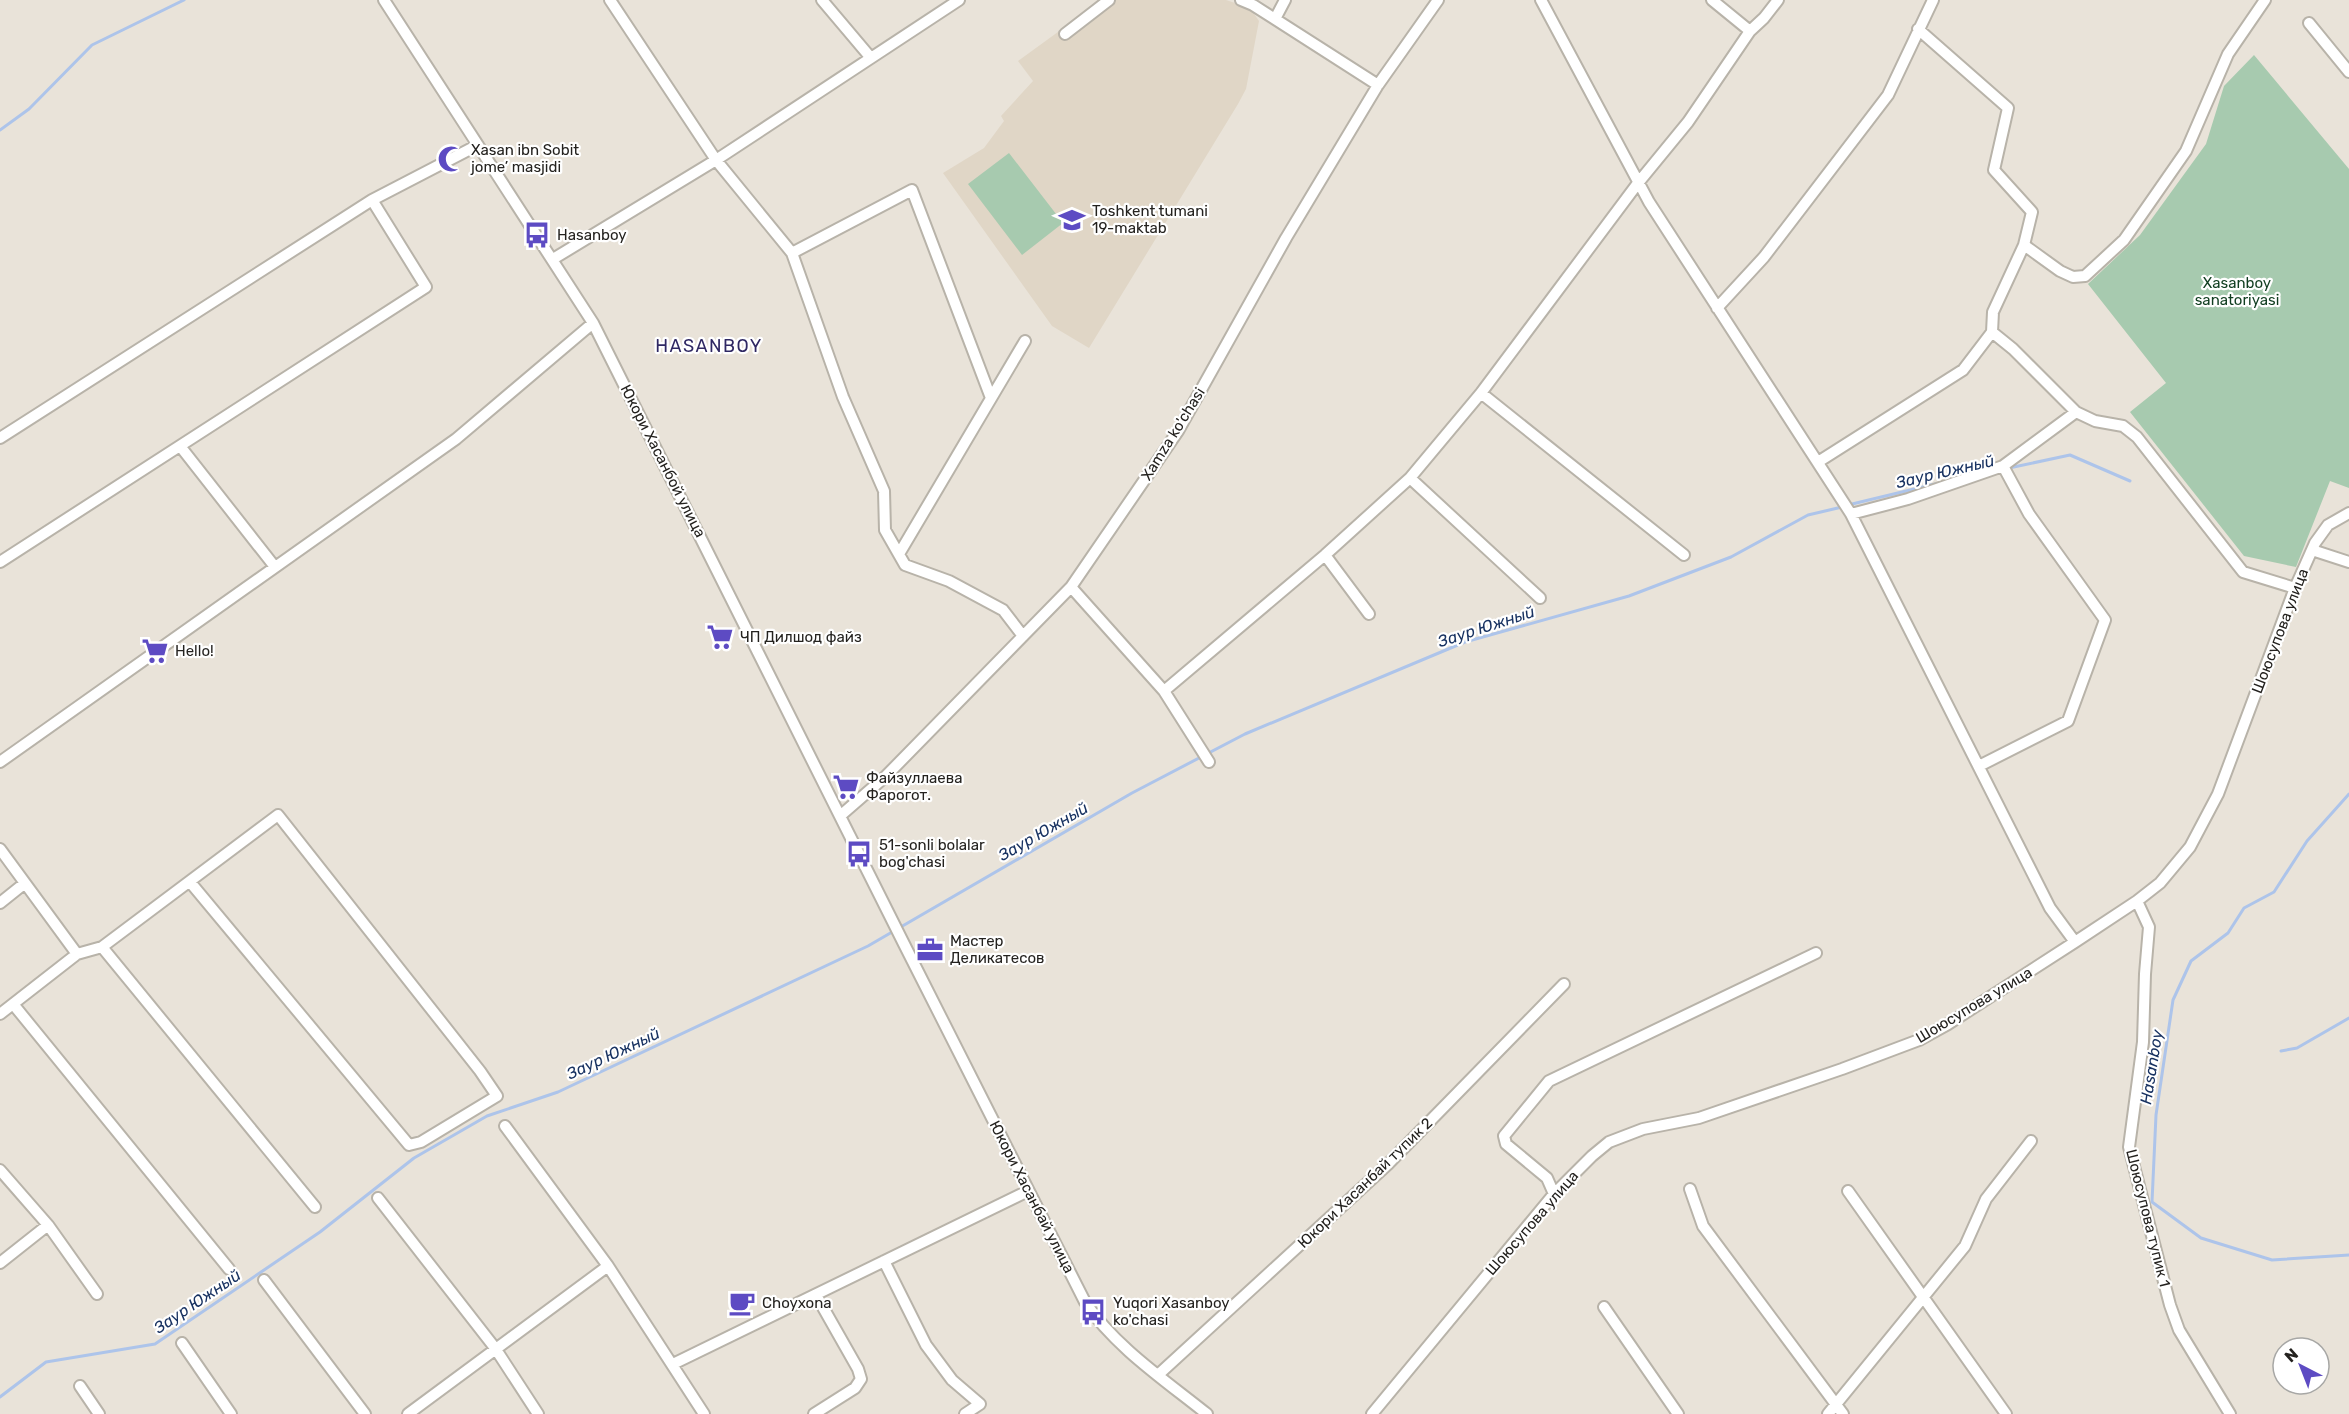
<svg xmlns="http://www.w3.org/2000/svg" width="2349" height="1414" font-family="Rubik,sans-serif">
  <rect width="100%" height="100%" fill="#e9e3d9"/>
  <!-- built -->
  <path fill="#e0d6c6" d="M1102,0H1226L1250,8L1259,21L1246,89L1238,104L1089,348L1052,326L943,173L984,148L1004,121L1001,116L1033,81L1018,61Z"/>
  <!-- green -->
  <path fill="#a7caaf" d="M2254,55L2349,169V488L2330,481L2296,567L2244,556L2130,412L2166,383L2088,284L2140,235L2206,144L2224,86Z
    M1009,153L1063,223L1022,255L968,184Z"/>
  <g fill="none" stroke-linecap="round" stroke-linejoin="round">
    <!-- stream -->
    <path stroke="#adc4ea" stroke-width="3" d="M0,130L29,109L92,45L184,0
      M2009,468L2070,455L2130,481
      M1848,505L1935,484
      M2349,794L2307,841L2274,892L2244,908L2228,933L2191,961L2173,1000L2156,1115L2152,1202L2201,1238L2272,1260L2349,1255
      M2281,1051L2297,1048L2349,1018
      M0,1397L46,1362L155,1344L320,1232L414,1158L487,1116L558,1092L868,946L1132,793L1245,734L1465,642L1629,596L1731,557L1808,515L1842,507"/>
    <!-- minor casing -->
    <g stroke="#b8b3a9" stroke-width="14">
      <path id="minor" d="M384,0L593,323L904,944L1085,1302C1114,1346 1166,1381 1207,1414
        M610,0L716,160L792,253L843,397L884,491L885,530L905,565L949,581L1003,610L1023,636
        M822,0L871,58
        M1241,0L1253,5L1378,85
        M1541,0L1649,202L1851,514L2050,908L2075,942
        M1712,0L1750,31
        M1275,19L1285,0
        M2309,23L2349,72
        M1065,34L1109,0
        M2024,245L2060,271L2073,277L2085,276L2124,240L2186,151L2228,54L2265,0
        M792,253L912,190L991,398
        M553,259L716,160L959,0
        M1717,308L1764,257L1888,95L1933,0
        M1992,332L2013,349L2076,412L2095,421L2123,426L2137,437L2243,572L2295,588
        M1481,393L1684,555
        M0,438L372,200L478,145
        M180,446L275,567
        M1818,462L1963,370L1992,332L1993,312L2024,245L2032,212L1994,170L2008,108L1918,29
        M1410,478L1540,598
        M1851,514L1908,499L2003,466L2076,412
        M2312,550L2349,562
        M899,554L1025,341
        M1325,555L1369,614
        M0,562L426,287L372,200
        M1071,587L1164,691L1209,762
        M1164,691L1325,555L1410,478L1481,393L1638,183L1688,122L1750,31L1764,18L1778,0
        M0,762L456,439L593,323
        M1979,766L2068,721L2105,620L2029,514L2003,466
        M840,816L886,776L1071,587L1178,431L1286,238L1378,85L1438,0
        M0,849L77,954
        M2137,901L2149,927L2145,974L2143,1042L2129,1147L2170,1305L2179,1330L2230,1414
        M0,903L25,883
        M102,947L315,1207
        M13,1004L229,1269
        M0,1014L77,954L102,947L278,815L480,1071L497,1096L421,1142L409,1145L190,882
        M505,1126L608,1266L704,1414
        M0,1170L48,1225L97,1294
        M1690,1189L1703,1226L1843,1414
        M1848,1191L2006,1414
        M1554,1194L1547,1178L1506,1144L1504,1136L1549,1081L1816,953
        M378,1198L495,1348L538,1414
        M884,1261L926,1345L952,1380L980,1404L965,1414
        M0,1263L48,1225
        M264,1280L365,1414
        M1604,1307L1678,1414
        M182,1343L231,1414
        M673,1364L1028,1191
        M1159,1374L1388,1164L1564,984
        M80,1386L99,1414
        M408,1414L608,1266
        M814,1414L855,1388L861,1379L858,1369L816,1295
        M1372,1414L1554,1194L1592,1156L1609,1142L1643,1129L1699,1118L1842,1069L1919,1040L1948,1024L2075,942L2137,901L2160,883L2190,847L2218,794L2295,588L2315,543L2328,525L2349,513
        M1828,1414L1965,1246L1986,1199L2031,1141"/>
    </g>
    <!-- minor -->
    <use href="#minor" stroke="#fff" stroke-width="10"/>
  </g>
  <!-- icons -->
  <defs>
    <g id="mosque-bare" transform="scale(2.07)"><path d="M3.5-4.9A6 6 0 1 0 3.5 4.9A5 5 0 1 1 3.5-4.9Z" fill="#5d4bc3" stroke="#fff" stroke-width="2.5" paint-order="stroke"/></g>
    <g id="school-bare" transform="scale(2.07)"><path d="M0-5L7-2L0 1L-7-2ZM-4 1L0 2.5L4 1V4Q0 6-4 4Z" fill="#5d4bc3" stroke="#fff" stroke-width="2.5" paint-order="stroke"/></g>
    <g id="bus-bare" transform="scale(2.07)"><path d="M-5-6H5V4H4V6H2V4H-2V6H-4V4H-5ZM-3.5-4V0h7V-4ZM-3.5 1.2v1.5H-2V1.2ZM2 1.2v1.5H3.5V1.2Z" fill="#5d4bc3" stroke="#fff" stroke-width="2.5" paint-order="stroke"/></g>
    <g id="supermarket-bare" transform="scale(2.07)"><path d="M-6-5.5h2.5l.6 2H6L4.5 2H-2.5L-4.4-4H-6ZM-1.5 3.2a1.3 1.3 0 1 0 .1 0ZM3 3.2a1.3 1.3 0 1 0 .1 0Z" fill="#5d4bc3" stroke="#fff" stroke-width="2.5" paint-order="stroke"/></g>
    <g id="office-bare" transform="scale(2.07)"><path d="M-6-3h4V-5.5h4V-3h4V5H-6ZM-1-4.5V-3h2v-1.5ZM-6 0V1H6V0Z" fill="#5d4bc3" stroke="#fff" stroke-width="2.5" paint-order="stroke"/></g>
    <g id="cafe-bare" transform="scale(2.07)"><path d="M-5.5-4.5H6V0H3Q3 3.5 0 3.5H-2.5Q-5.5 3.5-5.5 0ZM3-3.2v2h1.7v-2ZM-6 4.5H4V6H-6Z" fill="#5d4bc3" stroke="#fff" stroke-width="2.5" paint-order="stroke"/></g>
  </defs>
  <g fill-rule="evenodd">
    <use href="#mosque-bare" x="451" y="159"/>
    <use href="#school-bare" x="1072" y="220"/>
    <use href="#bus-bare" x="537" y="235"/>
    <use href="#supermarket-bare" x="720" y="637"/>
    <use href="#supermarket-bare" x="155" y="651"/>
    <use href="#supermarket-bare" x="846" y="787"/>
    <use href="#bus-bare" x="859" y="854"/>
    <use href="#office-bare" x="930" y="950"/>
    <use href="#cafe-bare" x="742" y="1303"/>
    <use href="#bus-bare" x="1093" y="1312"/>
  </g>
  <g text-anchor="middle" stroke-width="4.5" stroke-linejoin="round" paint-order="stroke">
    <!-- poi labels -->
    <g font-size="15" fill="#24221f" stroke="#fff" text-anchor="start">
      <text x="471" y="155">Xasan ibn Sobit<tspan x="471" dy="17">jome’ masjidi</tspan></text>
      <text x="1092" y="216">Toshkent tumani<tspan x="1092" dy="17">19-maktab</tspan></text>
      <text x="557" y="240">Hasanboy</text>
      <text x="740" y="642">ЧП Дилшод файз</text>
      <text x="175" y="656">Hello!</text>
      <text x="866" y="783">Файзуллаева<tspan x="866" dy="17">Фарогот.</tspan></text>
      <text x="879" y="850">51-sonli bolalar<tspan x="879" dy="17">bog'chasi</tspan></text>
      <text x="950" y="946">Мастер<tspan x="950" dy="17">Деликатесов</tspan></text>
      <text x="762" y="1308">Choyxona</text>
      <text x="1113" y="1308">Yuqori Xasanboy<tspan x="1113" dy="17">ko'chasi</tspan></text>
    </g>
    <!-- park labels -->
    <g font-size="15" fill="#103e20" stroke="#fff">
      <text x="2237" y="288">Xasanboy<tspan x="2237" dy="17">sanatoriyasi</tspan></text>
    </g>
    <!-- street labels -->
    <g font-size="15" fill="#24221f" stroke="#fff">
      <text transform="translate(1173 434) rotate(-58)" y="5">Xamza ko'chasi</text>
      <text transform="translate(663 461) rotate(63)" y="5">Юкори Хасанбой улица</text>
      <text transform="translate(2280 631) rotate(-69)" y="5">Шоюсупова улица</text>
      <text transform="translate(1974 1005) rotate(-31)" y="5">Шоюсупова улица</text>
      <text transform="translate(1365 1183) rotate(-44)" y="5">Юкори Хасанбай тупик 2</text>
      <text transform="translate(1032 1197) rotate(63)" y="5">Юкори Хасанбай улица</text>
      <text transform="translate(2148 1218) rotate(76)" y="5">Шоюсупова тупик 1</text>
      <text transform="translate(1532 1223) rotate(-49)" y="5">Шоюсупова улица</text>
    </g>
    <!-- water labels -->
    <g font-size="16" font-style="italic" fill="#183261" stroke="#fff">
      <text transform="translate(1945 471) rotate(-13)" y="6">Заур Южный</text>
      <text transform="translate(1486 626) rotate(-18)" y="6">Заур Южный</text>
      <text transform="translate(1043 831) rotate(-30)" y="6">Заур Южный</text>
      <text transform="translate(613 1053) rotate(-25)" y="6">Заур Южный</text>
      <text transform="translate(2151 1067) rotate(-81)" y="6">Hasanboy</text>
      <text transform="translate(197 1301) rotate(-34)" y="6">Заур Южный</text>
    </g>
    <!-- quarter labels -->
    <g font-size="18" letter-spacing="1.5" fill="#2f2863" stroke="#fff">
      <text x="709" y="352">HASANBOY</text>
    </g>
  </g>
  <!-- north arrow -->
  <g transform="translate(2301 1366) rotate(318)"><circle r="28" fill="#ffffff" stroke="#a7a7a5" stroke-width="1.5"/>
  <path d="M0-4.5L10 22L0 15L-10 22Z" fill="#5d4bc3"/>
  <text y="-9" font-size="16" font-weight="bold" text-anchor="middle" fill="#24221f">N</text>
  </g>
</svg>
